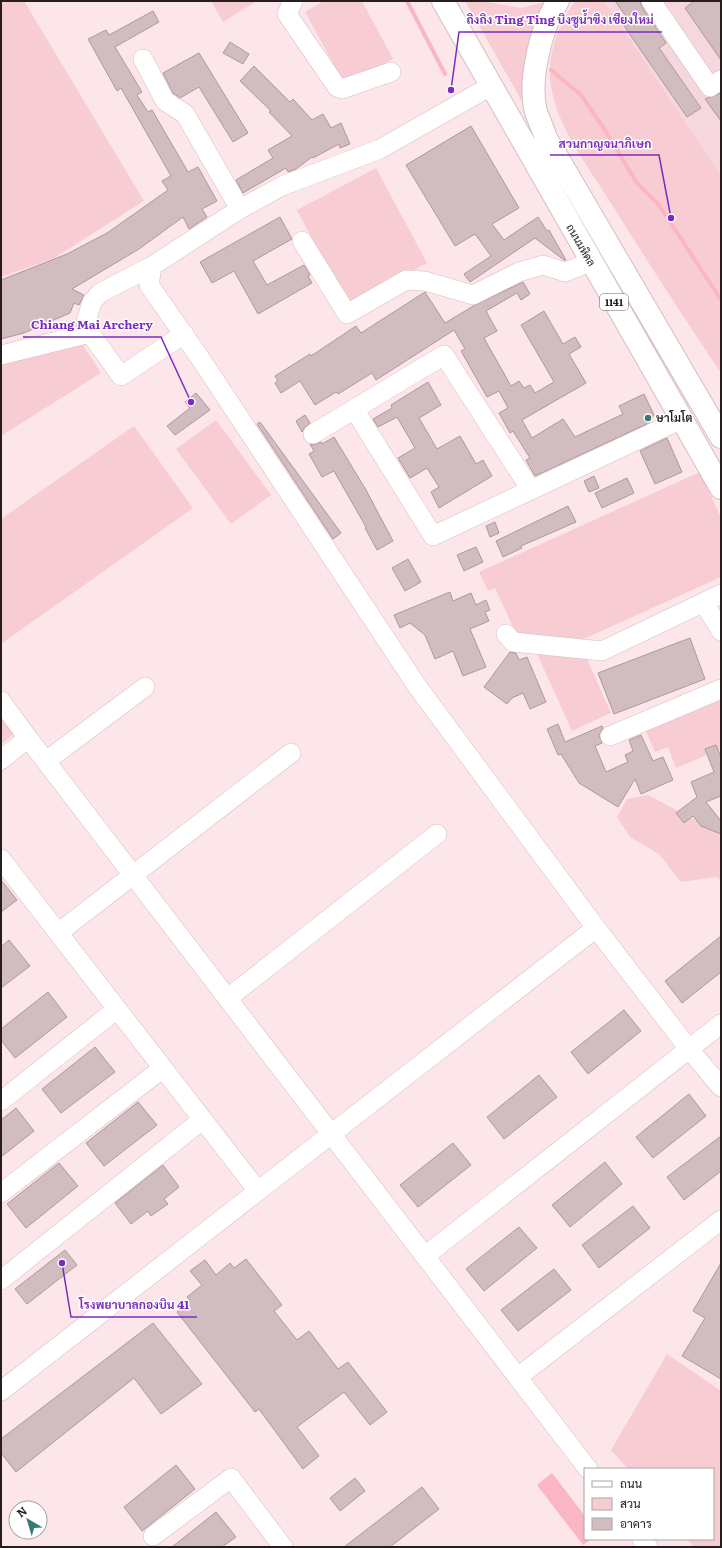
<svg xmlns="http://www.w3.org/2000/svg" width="722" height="1548" font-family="Literata,Sarabun,serif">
  <rect width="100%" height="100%" fill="#fce6ea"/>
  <!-- built -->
  <path fill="#f6d7dd" d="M604,1H721V176Z"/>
  <!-- green -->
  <path fill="#f7ccd3" d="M1,1H24L144,201L54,258L1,277Z
    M211,1H257L223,22Z
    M324,1H362L393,59L345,85L305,12Z
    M465,1H482L521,8L550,1L528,112Z
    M575,1H604L721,176V373C682,315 644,256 607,197C584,160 554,123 550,78C548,53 560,21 575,1Z
    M376,168L427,263L347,305L297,210Z
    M80,340L101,373L1,436V362Z
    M216,420L271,495L231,524L176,449Z
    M134,426L193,508L1,644V519Z
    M700,472L721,518V577L579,641L611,713L572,731L534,647L524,651L495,588L488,591L479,572Z
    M721,696V749L676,768L668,747L655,752L645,729Z
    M1,715L15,733L1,744Z
    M648,795L721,834V881L716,877L681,882L659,854L630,837L617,817L627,799Z
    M667,1354L721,1391V1547H693L687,1539H713V1469H628L611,1450Z"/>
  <!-- water -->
  <path fill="#fab6c2" d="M552,1473L585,1516V1539H591L583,1545L537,1485Z"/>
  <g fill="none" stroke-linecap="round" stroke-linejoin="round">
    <!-- stream -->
    <path stroke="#fab6c2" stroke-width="4" d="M407,1L445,74
      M551,70L581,95L603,127L637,183L659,205L721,300"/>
  </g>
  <!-- building -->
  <path fill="#d1bcc0" stroke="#ad989c" d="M615,1H640L642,7L666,43L659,48L701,108L687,117L622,23L628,19Z
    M694,1H721V60L685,8Z
    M153,11L159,22L115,47L142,92L137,95L148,112L152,110L188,172L198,167L217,201L202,209L207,217L189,229L183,217L139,249L72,289L84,295L79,305L74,303L70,313L24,333L1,339V280L67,254L107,233L168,190L162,181L171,176L121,88L117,91L88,39L106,30L109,35Z
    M230,42L249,54L243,64L223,53Z
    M199,53L248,133L233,142L199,87L180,98L173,93L163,73Z
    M254,66L290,102L293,99L312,120L323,114L331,128L341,123L350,144L340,148L339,144L313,158L312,157L296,169L288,172L286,168L243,193L236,180L273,158L268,150L292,136L269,112L271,111L240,81Z
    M721,93V121L705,99Z
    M471,126L519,208L492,224L504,240L538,217L547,231L549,230L566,260H564L535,238L470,282L464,274L491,256L475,234L455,246L406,165Z
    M280,217L292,239L253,261L267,285L304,265L310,275L308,276L312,283L258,314L234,271L212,283L200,262Z
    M523,282L530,294L521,300L517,293L486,311L497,331L484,338L511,386L519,381L524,388L530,385L535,393L554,382L521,325L544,311L563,344L575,337L581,347L569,354L586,383L522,420L532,438L563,419L575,437L623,414L619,406L644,394L654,415L649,423L535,476L526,460L530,458L513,431L510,433L499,413L508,408L499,391L487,397L461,351L465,349L454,330L376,380L372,373L338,394L336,392L315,405L300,381L281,393L275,383L278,381L275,376L310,354L311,356L356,326L361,333L425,292L445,323L475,305Z
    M428,382L441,405L419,418L437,449L460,436L476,464L483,460L492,476L439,508L431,492L439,487L427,468L410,478L398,458L415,448L397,417L378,427L373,419L392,408L391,405Z
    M196,393L210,410L175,435L167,426L190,408L185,402Z
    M305,415L310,423L304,428L302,432L296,421Z
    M260,422L341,533L333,539L257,424Z
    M334,437L366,490L393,541L377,550L365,528L366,527L334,471L322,477L309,454L314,451L310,444L314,445L321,442L322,444Z
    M667,438L682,472L655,484L640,451Z
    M594,476L599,488L589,492L584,481Z
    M627,478L634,493L602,508L595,493Z
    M568,506L576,522L521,546L522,548L503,557L496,541Z
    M495,522L499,533L490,537L486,526Z
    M476,547L483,562L464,571L457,555Z
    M408,559L421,582L405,591L392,568Z
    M450,592L453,601L471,593L476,605L486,600L490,610L485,612L489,621L470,629L486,667L463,676L453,651L435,659L425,635L410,623L400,628L394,615Z
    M690,638L705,679L614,714L598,673Z
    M510,652L516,653L519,660L527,657L546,702L530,709L523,693L512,698L507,704L484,687Z
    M558,724L565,742L602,726L603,728L599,735L602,743L595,746L606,772L628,762L625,755L633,751L629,740L641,735L653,761L663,757L673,780L641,794L635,779L618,807L579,783L561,754L558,755L547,729Z
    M716,745L721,757V796L706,802L721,821V834L701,826L693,816L684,823L676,813L697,797L691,782L714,772L705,749Z
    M1,880L17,900L1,912Z
    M721,936V972L682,1003L665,981Z
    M9,940L30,966L1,988V947Z
    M48,992L67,1017L15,1058L1,1040V1029Z
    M624,1010L641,1031L588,1074L571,1052Z
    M95,1047L115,1072L61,1113L42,1089Z
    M539,1075L557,1097L504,1139L487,1117Z
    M689,1094L706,1116L653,1158L636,1137Z
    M138,1102L157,1125L104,1166L86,1143Z
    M16,1108L34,1131L1,1157V1120Z
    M721,1136V1171L684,1200L667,1177Z
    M453,1143L471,1165L418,1207L400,1185Z
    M605,1162L622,1184L570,1227L552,1205Z
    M59,1163L78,1186L26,1228L7,1204Z
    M163,1165L179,1187L164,1199L168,1204L151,1216L148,1211L131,1224L115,1203Z
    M633,1206L650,1228L599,1268L582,1245Z
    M519,1227L537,1248L484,1291L466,1269Z
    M65,1250L77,1265L27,1304L15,1289Z
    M246,1259L282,1305L274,1311L297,1340L309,1331L338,1369L348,1362L387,1412L370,1425L344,1392L297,1427L319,1456L303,1469L259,1409L255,1412L177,1312L190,1301L187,1297L202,1285L190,1271L205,1260L216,1275L230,1263L234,1268Z
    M721,1263V1379L682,1356L705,1318L693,1311Z
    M554,1269L571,1290L518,1331L501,1310Z
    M153,1323L202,1384L161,1414L134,1378L16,1472L1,1453V1439Z
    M176,1465L195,1489L142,1531L124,1507Z
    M355,1478L365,1491L340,1511L330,1498Z
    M422,1487L439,1509L390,1547H344Z
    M216,1512L236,1537L222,1547H172Z"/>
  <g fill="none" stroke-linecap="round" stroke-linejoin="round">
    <!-- minor casing -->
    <g stroke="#d4bfc2" stroke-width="20">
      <path id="minor" d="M293,1L287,14L337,87L342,89L391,72
        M651,1L710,87L721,80
        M143,59L165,101L185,114L240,209
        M491,86L380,149L282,186L240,209L152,266L149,285L200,358L417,686L596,928L689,1049L721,1087
        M302,241L347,314L406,280L425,281L473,295L519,272L543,265L565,272L591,262
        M152,266L100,293L92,302L88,315L86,322L90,333L121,376L184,334
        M1,355L90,333
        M354,409L433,536L682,419
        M313,434L444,355L531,490
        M704,603L721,631
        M506,634L513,642L602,651L721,594
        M1,701L28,738
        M610,736L721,689
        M1,760L28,738L588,1469
        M46,761L145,687
        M1,859L258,1191
        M58,933L291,753
        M228,998L437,834
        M1,1101L117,1009
        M1,1193L163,1068
        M425,1256L721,1024
        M1,1280L202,1120
        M518,1377L721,1220
        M1,1391L596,928
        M153,1536L231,1478L283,1547
        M642,1539L648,1547"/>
    </g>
    <!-- major casing -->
    <g stroke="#d4bfc2" stroke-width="24">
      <path id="major" d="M443,1L721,488
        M558,1C541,28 528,80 536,112C539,120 543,129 546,138L721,437"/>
    </g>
    <!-- minor -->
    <use href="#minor" stroke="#fff" stroke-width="19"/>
    <!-- major -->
    <use href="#major" stroke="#fff" stroke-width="22"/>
  </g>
  <!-- markers -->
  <circle fill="#347b74" stroke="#fff" stroke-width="1.5" cx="648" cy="418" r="4"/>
  <g text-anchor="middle" stroke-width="3" stroke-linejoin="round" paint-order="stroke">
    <!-- shield labels -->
    <rect fill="#fff" stroke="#666162" stroke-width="1" x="600" y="294" width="28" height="16" rx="3"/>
    <g font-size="10" font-weight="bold" fill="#251d1e">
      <text x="614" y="306">1141</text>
    </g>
    <!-- street labels -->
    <g font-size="11" fill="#251d1e" stroke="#fff">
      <text transform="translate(581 245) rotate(60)" y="4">ถนนมหิดล</text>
    </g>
    <!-- poi labels -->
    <g font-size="11" font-weight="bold" fill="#251d1e" stroke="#fff" text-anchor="start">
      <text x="656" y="422">ษาโมโต</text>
    </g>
  </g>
  <!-- callouts -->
  <path fill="none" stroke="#7b2cbf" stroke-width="1.5" d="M451 90L459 32H662M671 218L659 155H550M191 402L161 337H23M62 1263L71 1317H197"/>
  <g fill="#7b2cbf" stroke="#fff" stroke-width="1.5">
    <circle cx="451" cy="90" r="4"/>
    <circle cx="671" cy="218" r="4"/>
    <circle cx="191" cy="402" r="4"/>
    <circle cx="62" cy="1263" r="4"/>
  </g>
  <g font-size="12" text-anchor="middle" font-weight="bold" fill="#7b2cbf" stroke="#fff" stroke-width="3" stroke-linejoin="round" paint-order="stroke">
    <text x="560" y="24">ถิงถิง Ting Ting บิงซูน้ำขิง เชียงใหม่</text>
    <text x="605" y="148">สวนกาญจนาภิเษก</text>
    <text x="92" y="329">Chiang Mai Archery</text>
    <text x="134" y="1309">โรงพยาบาลกองบิน 41</text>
  </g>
  <!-- border -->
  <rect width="722" height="1548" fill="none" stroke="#251d1e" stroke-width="4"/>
  <!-- legend -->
  <rect x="584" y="1468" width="130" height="72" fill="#ffffff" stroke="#a8a5a5"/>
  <rect x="592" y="1481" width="20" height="6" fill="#ffffff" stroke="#a8a5a5"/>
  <text x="620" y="1488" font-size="12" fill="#251d1e">ถนน</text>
  <rect x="592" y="1498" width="20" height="12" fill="#f7ccd3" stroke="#a8a5a5"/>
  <text x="620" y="1508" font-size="12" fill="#251d1e">สวน</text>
  <rect x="592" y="1518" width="20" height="12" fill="#d1bcc0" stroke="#a8a5a5"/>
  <text x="620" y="1528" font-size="12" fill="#251d1e">อาคาร</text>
  <!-- north arrow -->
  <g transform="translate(28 1520) rotate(322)"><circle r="19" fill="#ffffff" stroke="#a8a5a5"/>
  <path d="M0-3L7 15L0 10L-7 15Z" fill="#347b74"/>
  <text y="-6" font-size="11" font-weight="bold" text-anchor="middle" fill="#251d1e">N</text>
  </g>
</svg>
